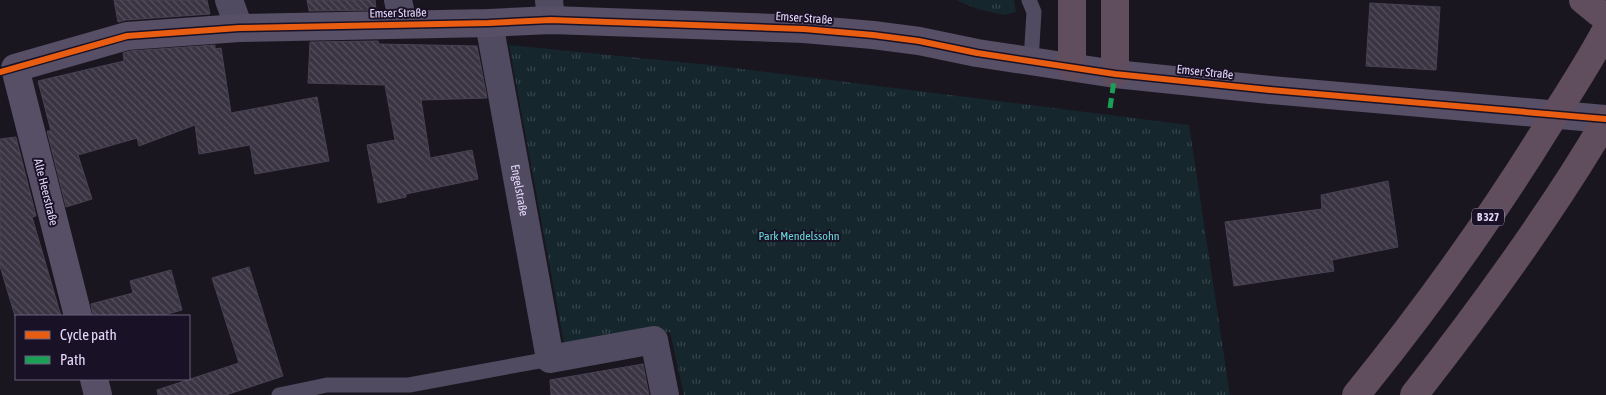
<svg xmlns="http://www.w3.org/2000/svg" width="1606" height="395" font-family="'Asap Condensed',sans-serif">
  <defs>
    <pattern id="park-tufts" width="24" height="20" patternUnits="userSpaceOnUse" patternTransform="scale(1.25)"><rect width="24" height="20" fill="#15262d"/><path d="M3 7l-1-3M5 7V3M7 7l1-3M15 17l-1-3M17 17v-4M19 17l1-3" fill="none" stroke="#37454c"/></pattern>
    <pattern id="building-back-hatch" width="6" height="6" patternUnits="userSpaceOnUse" patternTransform="scale(1.25)"><rect width="6" height="6" fill="#3a3442"/><path d="M-1 5l2 2M0 0l6 6M5-1l2 2" fill="none" stroke="#56515e"/></pattern>
  </defs>
  <rect width="100%" height="100%" fill="#1a1620"/>
  <!-- park -->
  <path fill="url(#park-tufts)" d="M956,0H1014L1016,12L1003,15L978,9Z
    M509,45L710,65L1189,125L1230,395H684L670,332L564,343Z"/>
  <!-- building -->
  <path fill="url(#building-back-hatch)" stroke="#484153" d="M114,0H207L210,14L126,20L118,22Z
    M307,0H375L376,10L309,11Z
    M1370,3L1440,7L1436,70L1366,66Z
    M378,41L379,44L477,46L487,98L421,100L430,158L472,150L478,179L406,194V197L378,203L367,145L395,140L385,85L308,83L310,42Z
    M215,45V49L221,48L231,113L317,97L329,161L255,174L250,145L199,154L195,125L139,146L137,138L78,155L92,199L66,207L47,131H51L38,81L124,61L123,53L130,51Z
    M16,137L36,216L32,217L61,316H15L0,266V139Z
    M1388,181L1398,247L1332,260L1334,271L1234,286L1225,222L1322,209L1321,195Z
    M249,267L283,376L226,395H158L157,390L239,363L212,278Z
    M171,270L182,310L160,316H93L91,304L133,293L130,281Z
    M643,364L649,395H551L550,380Z"/>
  <g fill="none" stroke-linecap="round" stroke-linejoin="round">
    <!-- lane -->
    <path stroke="#514b61" stroke-width="15" d="M1029,0L1034,12L1031,61
      M279,395L327,385H409L550,359"/>
    <!-- street -->
    <g stroke="#514b61" stroke-width="28">
      <path d="M229,0L239,28"/>
      <path d="M398,0L403,24"/>
      <path d="M549,0L551,20"/>
      <path id="s1" d="M489,23L550,359L654,340L665,395"/>
    </g>
    <!-- secondary -->
    <path stroke="#564f66" stroke-width="28" d="M78,316L15,68L127,36L239,28L489,23L551,20L804,29L873,35L919,41L977,53L1115,74L1270,90L1606,119
      M94,379L98,395"/>
    <!-- highway -->
    <path stroke="#604d5d" stroke-width="28" d="M1115,0V74
      M1583,0L1599,13L1606,16
      M1072,67V0
      M1414,395C1483,307 1549,217 1606,120"/>
    <!-- highway-bridge -->
    <path stroke="#604d5d" stroke-width="28" d="M1356,395C1426,309 1491,218 1549,124C1569,93 1589,62 1606,30"/>
    <!-- quiet -->
    <path stroke="#1a9f57" stroke-width="5" stroke-dasharray="10 5" stroke-linecap="butt" d="M1110,108L1115,74"/>
    <!-- cycleway casing -->
    <g stroke="#191125" stroke-width="9">
      <path id="cycleway" d="M0,72L127,36L239,28L489,23L551,20L804,29L873,35L919,41L977,53L1115,74L1270,90L1606,119"/>
    </g>
    <!-- cycleway -->
    <use href="#cycleway" stroke="#e95d12" stroke-width="6"/>
  </g>
  <g text-anchor="middle" stroke-width="4" stroke-linejoin="round" paint-order="stroke">
    <!-- shield labels -->
    <rect fill="#191125" stroke="#a89cbc" stroke-width="1" x="1472" y="208.5" width="32" height="17" rx="4"/>
    <g font-size="11" font-weight="bold" fill="#e5d8fc">
      <text x="1488" y="221">B 327</text>
    </g>
    <!-- street labels -->
    <g font-size="12" fill="#e5d8fc" stroke="#191125">
      <text transform="translate(398 13) rotate(-1)" y="4">Emser Straße</text>
      <text transform="translate(804 18) rotate(4)" y="4">Emser Straße</text>
      <text transform="translate(1205 72) rotate(6)" y="4">Emser Straße</text>
      <text dy="4" stroke="none"><textPath href="#s1" startOffset="170">Engelstraße</textPath></text>
      <text transform="translate(46 192) rotate(76)" y="4">Alte Heerstraße</text>
    </g>
    <!-- park labels -->
    <g font-size="12" fill="#68d8d8" stroke="#191125">
      <text x="799" y="240">Park Mendelssohn</text>
    </g>
  </g>
  <!-- legend -->
  <rect x="15" y="315" width="175" height="65" fill="#191125" stroke="#6b617b"/>
  <rect x="25" y="331" width="25" height="8" fill="#e95d12" stroke="#6b617b"/>
  <text x="60" y="340" font-size="15" fill="#e5d8fc">Cycle path</text>
  <rect x="25" y="356" width="25" height="8" fill="#1a9f57" stroke="#6b617b"/>
  <text x="60" y="365" font-size="15" fill="#e5d8fc">Path</text>
</svg>
